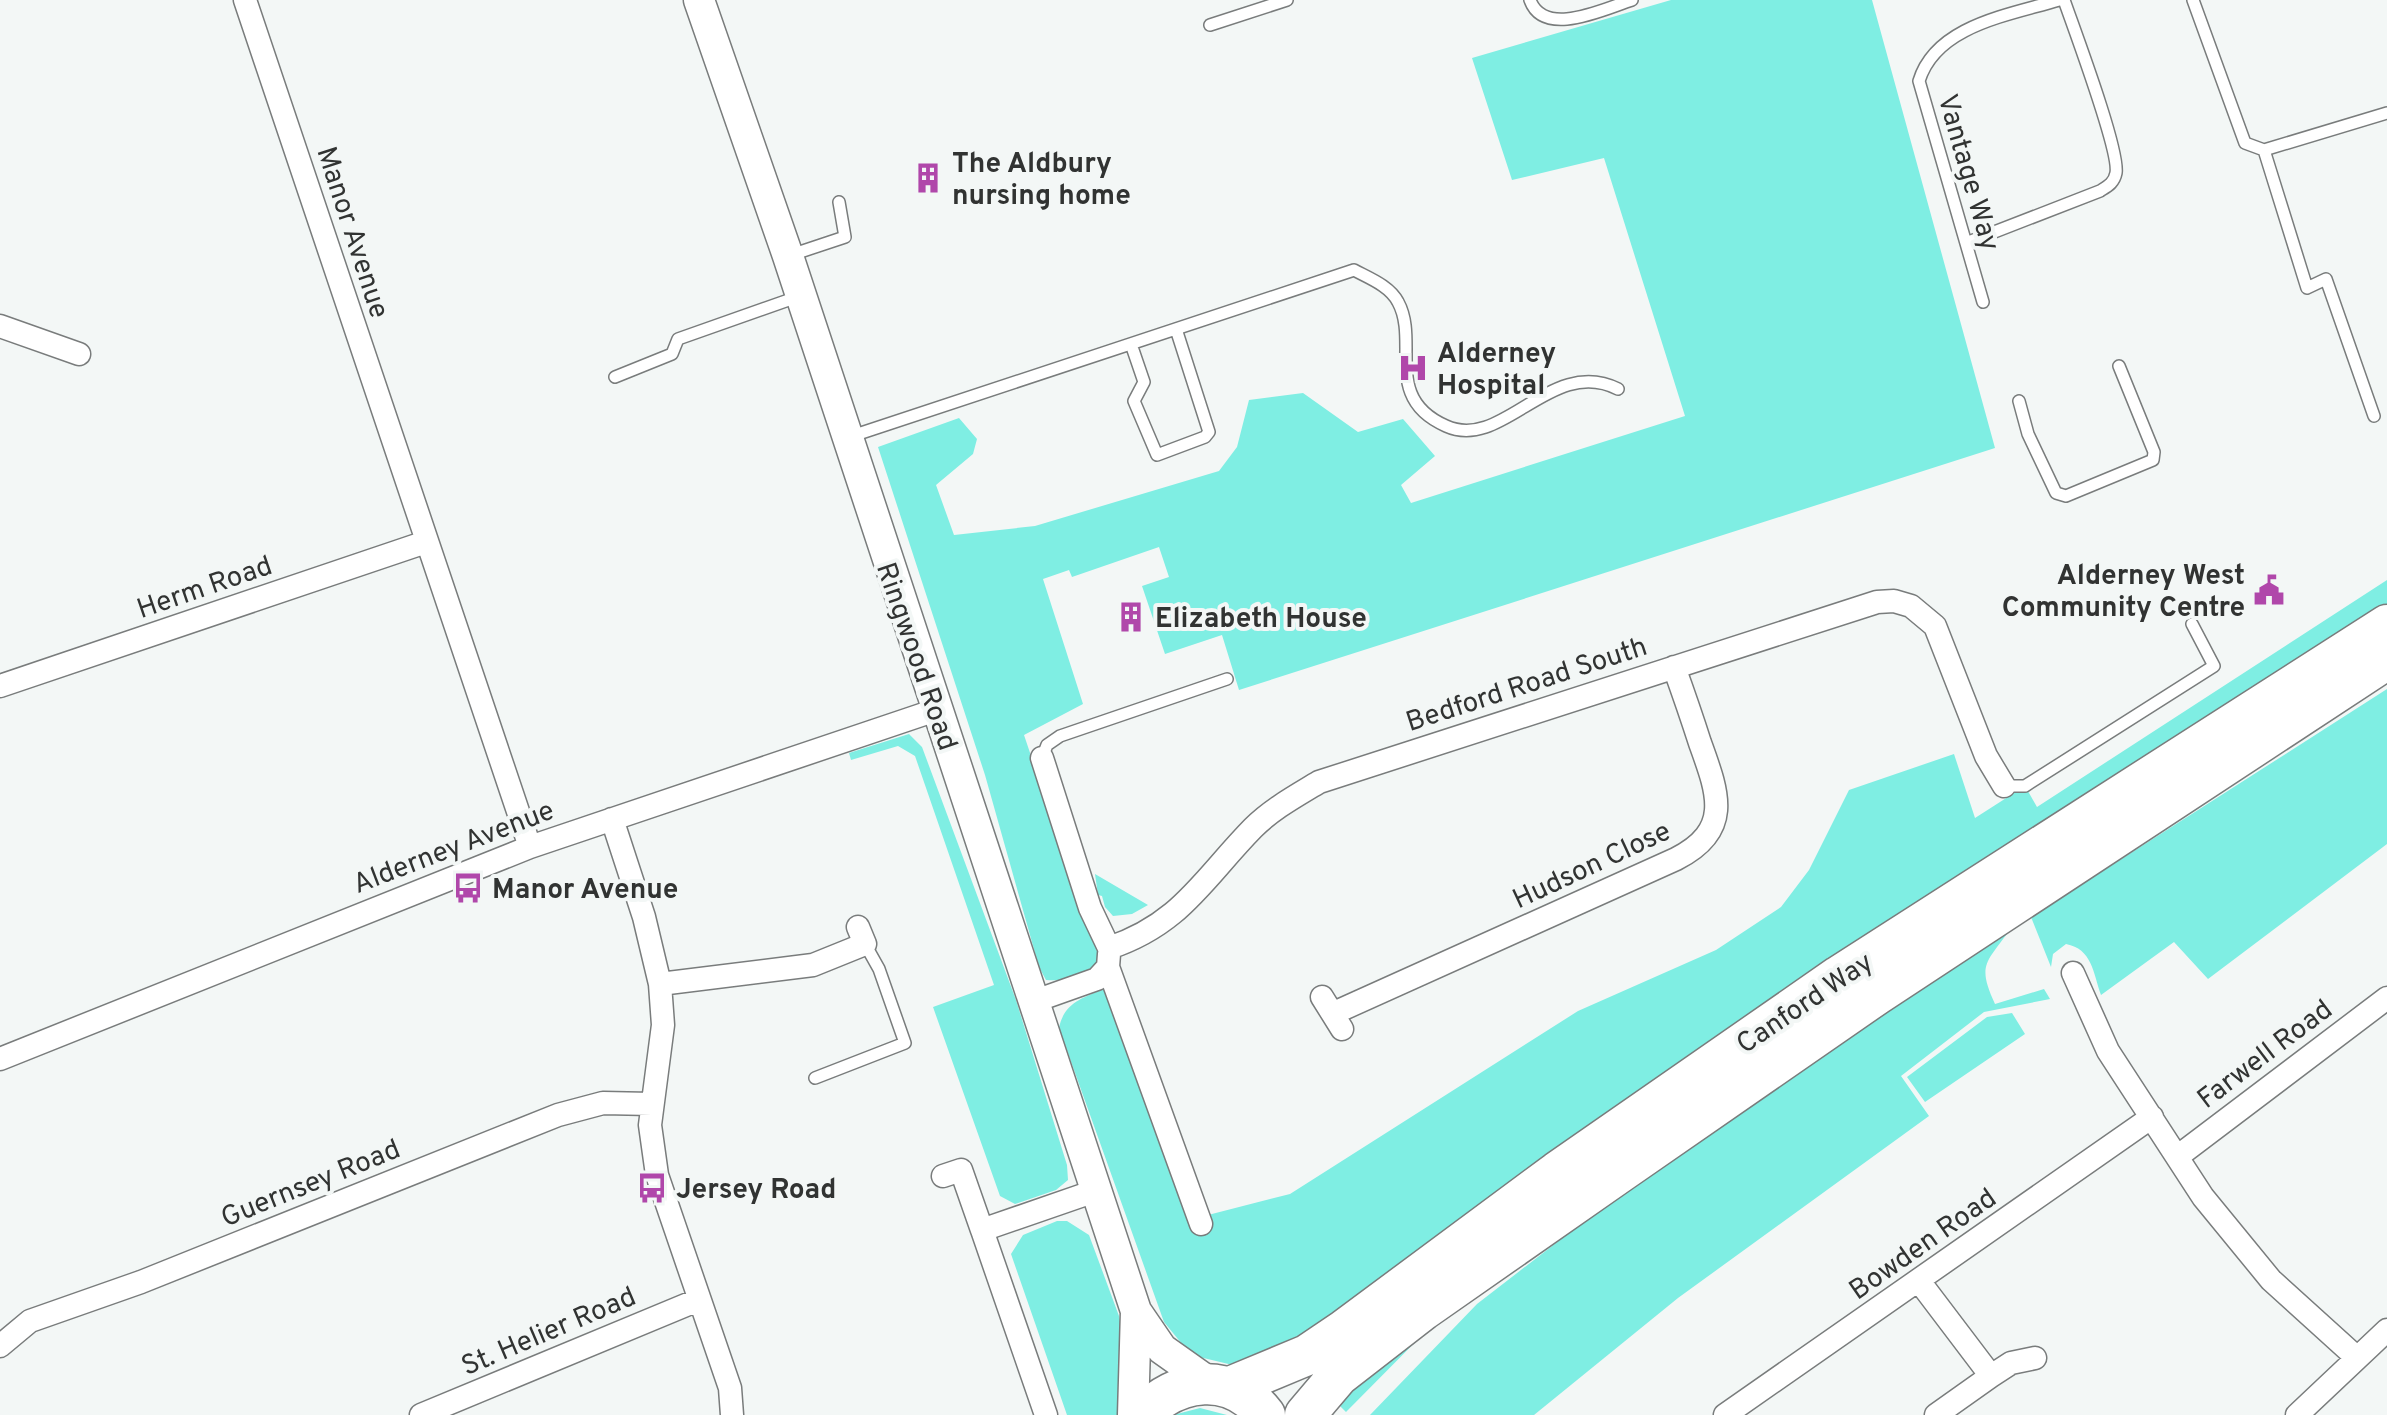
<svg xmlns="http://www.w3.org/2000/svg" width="2387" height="1415" font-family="Overpass,sans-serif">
  <rect width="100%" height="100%" fill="#f3f7f6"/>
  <!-- green -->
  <path fill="#7feee3" d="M1671,0H1872L1995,448L1239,690L1222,635L1165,654L1142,586L1169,577L1159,547L1072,577L1069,570L1043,579L1083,704L1024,735L1100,960C1085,976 1067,982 1046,980L1039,967L985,775L878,447L959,418L977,439L973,454L936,485L954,535L1035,526L1219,471L1237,447L1249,400L1303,393L1358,432L1403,419L1435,456L1401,485L1411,503L1685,416L1604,158L1512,180L1472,58Z
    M2387,580V611L1318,1329L1241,1367L1191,1355L1164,1322L1059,1028C1064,1003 1082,998 1104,989L1111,992L1194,1232L1208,1215L1290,1194L1578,1011L1716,950L1781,907L1809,870L1849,790L1954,754L1975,818L2025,786L2037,807Z
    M2387,689V844L2208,979L2174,942L2101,995C2093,972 2092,949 2066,944L2053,954L2051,967L2031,917Z
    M909,734L922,747L1016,1000L1067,1165L1068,1180L1056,1190L1015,1204L1000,1196L933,1007L994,985L915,756L898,746L851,760L849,753Z
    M1095,874L1148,905L1132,914L1113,916L1105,907L1102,896L1098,895Z
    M2009,931C1986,963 1977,965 1995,1004L2044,989L2050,999L1984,1012L1901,1076L1929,1116L1678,1298L1534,1415H1370L1477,1304L1605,1205L1811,1061Z
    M2012,1013L2025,1034L1925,1102L1907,1077L1987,1017Z
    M1057,1221H1067L1089,1235L1119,1316L1125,1350L1117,1415H1067L1011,1254L1023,1235Z
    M1452,1305L1346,1412L1337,1403Z
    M1200,1408L1227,1415H1173Z"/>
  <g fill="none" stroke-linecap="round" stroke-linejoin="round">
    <!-- lane casing -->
    <g stroke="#797c7c" stroke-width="14">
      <path id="lane" d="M1530,0C1544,39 1606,8 1632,0
        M2193,0L2245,143L2264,150L2387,113
        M1210,25L1287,0
        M2264,150L2307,288L2326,279L2374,416
        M1966,243L2100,191C2108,186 2114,183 2116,173C2120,151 2074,29 2064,0
        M788,256L845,237L839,202
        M1983,302L1919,81C1936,25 2010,15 2059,0
        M1131,344L1144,382L1134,401L1157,455L1205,437L1209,432L1176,329
        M615,377L672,354L678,339L800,296
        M2019,401L2028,434L2056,493L2066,496L2153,460L2154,452L2119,366
        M849,437L1354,270C1369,278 1390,286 1398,302C1420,342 1382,398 1446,426C1503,452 1551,355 1618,389
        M1042,758L1047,745L1060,736L1227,679
        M2004,786H2025L2214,666L2192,624
        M815,1078L905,1043L879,969L865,944"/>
    </g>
    <!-- street casing -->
    <g stroke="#797c7c" stroke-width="25">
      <path id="street" d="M245,0L530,847
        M0,326L79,354
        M0,686L426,542
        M1042,758L1090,908L1109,948
        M612,819L644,917L660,984L663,1025L650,1125L657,1175L730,1388L732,1415
        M1109,948C1181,924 1203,879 1253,828C1272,809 1296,796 1319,782L1877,602L1894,601L1911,606L1935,626L1986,756L2004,786
        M1108,967L1201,1224
        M2073,973L2108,1051L2203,1197L2271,1280L2356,1357
        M660,984L813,965L865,944L858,927
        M1322,997L1342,1029
        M1035,1001L1097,979L1108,967L1109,954
        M1334,1013L1676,859C1733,830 1718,793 1700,743C1692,718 1683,692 1674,667
        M0,1059L530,847L936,710
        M2177,1157L2387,998
        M943,1176L961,1170L982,1230
        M1919,1281L1991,1376L1936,1415
        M0,1346L30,1321L141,1282L558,1115L603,1103L652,1104
        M1991,1376L2011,1363L2035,1358
        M421,1415L698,1300
        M1046,1415L982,1230L1095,1191
        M1725,1415L2152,1117
        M2297,1415L2387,1330"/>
    </g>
    <!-- secondary casing -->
    <g stroke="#797c7c" stroke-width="33">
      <path id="secondary" d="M699,0L788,256L1136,1311L1162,1349L1210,1383
        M1133,1415L1136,1311"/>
    </g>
    <!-- highway casing -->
    <g stroke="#797c7c" stroke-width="43">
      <path id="highway" d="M1230,1387L1307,1355L1344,1330L1557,1172L1839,976L2387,625
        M1142,1415C1177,1378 1231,1370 1265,1415
        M1305,1415L1338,1376L1423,1310L1619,1173L1876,995L2387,659"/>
    </g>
    <!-- lane -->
    <use href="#lane" stroke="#fff" stroke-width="11"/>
    <!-- street -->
    <use href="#street" stroke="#fff" stroke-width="22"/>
    <!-- secondary -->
    <use href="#secondary" stroke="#fff" stroke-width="30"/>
    <!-- highway -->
    <use href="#highway" stroke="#fff" stroke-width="40"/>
  </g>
  <!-- icons -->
  <defs>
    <g id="building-bare" transform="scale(2.4)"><path d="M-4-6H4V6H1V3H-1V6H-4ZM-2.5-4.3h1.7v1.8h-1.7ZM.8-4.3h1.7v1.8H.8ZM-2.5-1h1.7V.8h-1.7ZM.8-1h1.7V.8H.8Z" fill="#b047aa" stroke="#f3f7f6" stroke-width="2.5" paint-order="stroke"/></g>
    <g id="hospital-bare" transform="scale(2.4)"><path d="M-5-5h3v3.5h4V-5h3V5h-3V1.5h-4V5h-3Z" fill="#b047aa" stroke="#f3f7f6" stroke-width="2.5" paint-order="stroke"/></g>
    <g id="civic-bare" transform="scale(2.4)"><path d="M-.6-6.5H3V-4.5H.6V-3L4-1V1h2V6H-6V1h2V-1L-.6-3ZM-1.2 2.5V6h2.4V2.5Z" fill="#b047aa" stroke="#f3f7f6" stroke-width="2.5" paint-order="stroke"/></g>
    <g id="bus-bare" transform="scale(2.4)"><path d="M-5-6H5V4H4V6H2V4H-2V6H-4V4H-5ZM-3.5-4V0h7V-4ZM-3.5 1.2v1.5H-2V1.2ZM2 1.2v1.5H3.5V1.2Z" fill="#b047aa" stroke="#f3f7f6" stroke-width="2.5" paint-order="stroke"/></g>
  </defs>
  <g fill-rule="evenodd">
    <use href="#building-bare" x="928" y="178"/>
    <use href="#hospital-bare" x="1413" y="368"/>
    <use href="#civic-bare" x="2269" y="590"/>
    <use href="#building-bare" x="1131" y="617"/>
    <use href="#bus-bare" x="468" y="888"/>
    <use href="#bus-bare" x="652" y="1188"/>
  </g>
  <g text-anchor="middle" stroke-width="8" stroke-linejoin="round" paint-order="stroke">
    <!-- poi labels -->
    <g font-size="28" font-weight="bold" fill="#313332" stroke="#f3f7f6" text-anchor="start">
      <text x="952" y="172">The Aldbury<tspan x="952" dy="32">nursing home</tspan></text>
      <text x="1437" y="362">Alderney<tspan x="1437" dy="32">Hospital</tspan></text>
      <text x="2245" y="584" text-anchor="end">Alderney West<tspan x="2245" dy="32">Community Centre</tspan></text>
      <text x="1155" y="627">Elizabeth House</text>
      <text x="492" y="898">Manor Avenue</text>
      <text x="676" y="1198">Jersey Road</text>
    </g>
    <!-- street labels -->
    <g font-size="28" fill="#313332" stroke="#f3f7f6">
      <text transform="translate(1970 172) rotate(74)" y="10">Vantage Way</text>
      <text transform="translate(354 232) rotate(72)" y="10">Manor Avenue</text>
      <text transform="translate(204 586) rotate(-19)" y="10">Herm Road</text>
      <text transform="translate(918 656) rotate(71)" y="10">Ringwood Road</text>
      <text transform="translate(1526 683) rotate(-18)" y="10">Bedford Road South</text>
      <text transform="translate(453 846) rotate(-21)" y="10">Alderney Avenue</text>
      <text transform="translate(1591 864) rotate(-25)" y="10">Hudson Close</text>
      <text transform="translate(1804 1002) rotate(-34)" y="10">Canford Way</text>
      <text transform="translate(2264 1053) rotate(-37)" y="10">Farwell Road</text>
      <text transform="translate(310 1182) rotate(-22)" y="10">Guernsey Road</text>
      <text transform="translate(1922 1243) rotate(-35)" y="10">Bowden Road</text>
      <text transform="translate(548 1330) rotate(-23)" y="10">St. Helier Road</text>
    </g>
  </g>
</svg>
